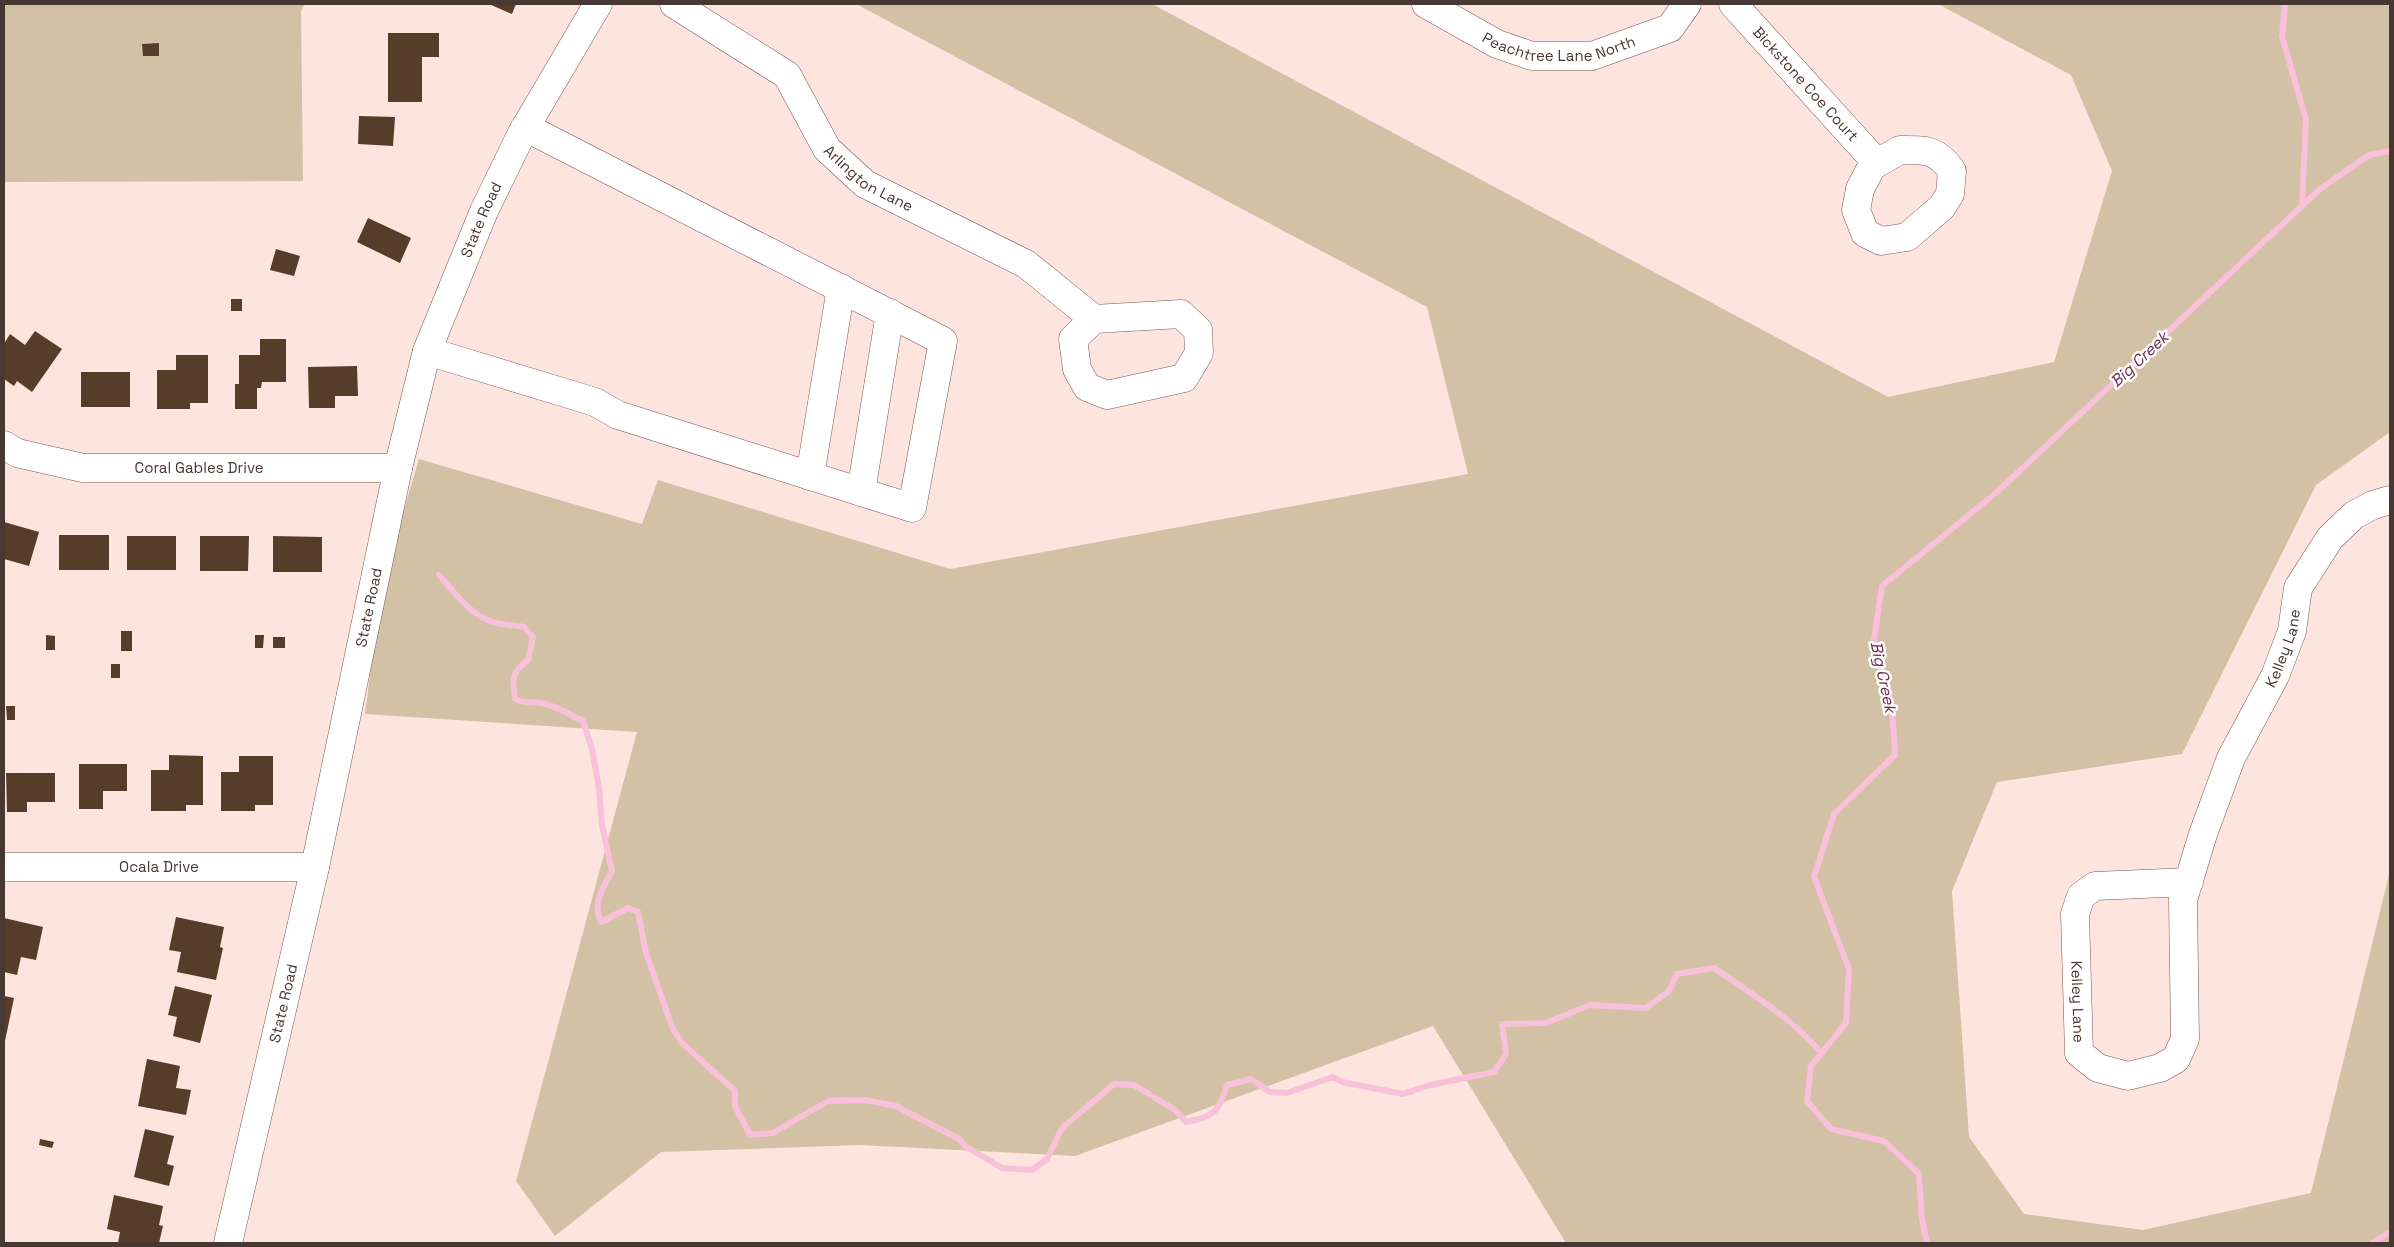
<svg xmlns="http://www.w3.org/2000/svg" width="2394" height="1247" font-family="'Space Grotesk',sans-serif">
  <rect width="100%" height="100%" fill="#fde4de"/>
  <!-- green -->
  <path fill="#d2c1a4" d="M4,4H305L301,11L303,181L4,182Z
    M856,4H1152L1888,397L2054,362L2112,171L2071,75L1938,4H2390V432L2316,485L2182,754L1997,782L1952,891L1969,1137L2024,1214L2143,1230L2311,1193L2390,871V1243H1566L1433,1026L1075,1156L860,1145L661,1152L555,1236L516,1181L637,732L365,714L382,583L419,459L642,524L658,480L950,569L1468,474L1427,307Z"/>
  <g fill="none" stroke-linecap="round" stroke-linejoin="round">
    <!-- stream -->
    <path stroke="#f8c0d9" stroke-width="6" d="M2285,4L2282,36L2306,120L2302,205
      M439,575C454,592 473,619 497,623C506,625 515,625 524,627L533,637L528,660C511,673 512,679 515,699C524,704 532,701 542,703C557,706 569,715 583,721L592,749L599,788L602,825L612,871C603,888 592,903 601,922L628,908L638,912L646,953L673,1029L682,1043L735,1091V1106L750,1135L773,1133L828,1101L865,1100L896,1106L959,1139L965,1146L1002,1168L1032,1170L1047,1159L1062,1128L1114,1084L1134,1085L1175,1110L1186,1122C1214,1117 1219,1112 1227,1085L1251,1079L1270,1092L1287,1093L1333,1077L1342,1082L1403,1094L1430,1085L1494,1072L1506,1054L1502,1024L1546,1023L1590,1005L1646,1008L1669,991L1677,974L1714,968C1749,992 1795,1020 1821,1053
      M1927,1243L1922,1220L1919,1174L1884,1141L1831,1129L1807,1101L1811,1066L1846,1023L1849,969L1814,877L1834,814L1895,755L1892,706L1874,639L1882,586L1997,492L2320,189L2369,155L2390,151
      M2372,1243L2390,1232"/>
  </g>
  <!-- building -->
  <path fill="#573d29" d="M489,4H516L512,14Z
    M388,33H439V57H422V102H388Z
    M159,43V56H143L142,44Z
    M359,116L395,117L393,146L358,144Z
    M368,218L411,238L400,263L357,242Z
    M276,249L300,256L294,276L270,270Z
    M231,299H242V311H231Z
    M35,331L62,349L32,392L17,381L14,386L4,379V344L10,334L25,345Z
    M260,339H286V382H262L261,388H257V409H235V384H239V355H260Z
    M176,355H208V403H190V409H157V370H176Z
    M357,366L358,396H335V408H309L308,367Z
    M81,372H130V407H81Z
    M4,522L39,532L29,566L4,559Z
    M59,535H109V570H59Z
    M127,536H176V570H127Z
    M200,536H249L248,571H200Z
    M273,536L322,537V572H273Z
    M121,631H132V651H121Z
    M46,635L55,636V650H46Z
    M255,635H264L263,648H255Z
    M273,637H285V648H273Z
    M111,664H120V678H111Z
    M6,706H15V720H7Z
    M169,755L203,756V805H186V811H151V770H169Z
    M239,756H273V805H255V811H221V772H239Z
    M79,764H127V791H103V809H79Z
    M6,773H55V802H27V812H7Z
    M176,917L224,927L220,947L223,948L216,980L177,972L181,952L169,950Z
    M4,918L43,927L36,960L21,957L17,975L4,972Z
    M175,986L212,995L200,1043L173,1036L177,1017L168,1015Z
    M4,996L14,998L5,1041L4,1040Z
    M147,1059L180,1066L176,1088L191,1090L186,1115L138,1106Z
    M145,1129L174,1136L167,1164L174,1166L169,1186L134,1177Z
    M40,1139L54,1142L52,1148L39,1145Z
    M114,1195L163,1206L159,1225L163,1226L159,1243H118L120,1232L107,1229Z"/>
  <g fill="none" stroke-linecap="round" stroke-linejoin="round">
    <!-- minor casing -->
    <g stroke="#7b584f" stroke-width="29">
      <g id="minor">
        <path id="s1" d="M674,4L787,75L827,149L865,184L1026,264L1094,319"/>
        <path id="s2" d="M1426,4L1497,44L1532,56H1592L1670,28L1687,4"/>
        <path id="s3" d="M1733,4L1877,163"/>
        <path d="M1900,150C1925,150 1937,149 1952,171L1950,194L1942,207L1907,237L1881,241L1865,233L1856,210L1860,189L1872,166Z"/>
        <path d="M1181,314L1198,330L1199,353L1184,378L1107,395L1087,387L1077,369L1073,339L1094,319Z"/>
        <path d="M427,351L595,402L618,415L912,508L943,341L525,127"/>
        <path id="s4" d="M4,445L17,453L83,468H398"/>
        <path d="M810,476L841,288"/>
        <path d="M861,492L890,313"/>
        <path id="s5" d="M4,867H315"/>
        <path id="s6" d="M2189,882L2095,886L2081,896L2075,914L2079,1053L2098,1068L2128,1076L2160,1068L2176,1059L2185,1039L2183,900L2203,834L2231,758L2275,676L2292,631L2298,588L2330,538L2354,515L2373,505L2390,500"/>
      </g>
    </g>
    <!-- major casing -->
    <g stroke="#7b584f" stroke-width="29">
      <g id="major">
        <path id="s7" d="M228,1243L315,867L398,468L427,351L484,211L522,133L598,4"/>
      </g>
    </g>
    <!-- minor -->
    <use href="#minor" stroke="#fff" stroke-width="28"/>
    <!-- major -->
    <use href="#major" stroke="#fff" stroke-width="28"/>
  </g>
  <g text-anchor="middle" stroke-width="5" stroke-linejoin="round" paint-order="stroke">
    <!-- street labels -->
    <g font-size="15" fill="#483833" stroke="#fff">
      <text dy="5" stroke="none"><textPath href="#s2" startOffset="145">Peachtree Lane North</textPath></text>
      <text dy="5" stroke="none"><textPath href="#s3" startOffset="108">Bickstone Coe Court</textPath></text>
      <text dy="5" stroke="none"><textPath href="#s1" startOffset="269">Arlington Lane</textPath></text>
      <text dy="5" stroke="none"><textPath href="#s7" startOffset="1056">State Road</textPath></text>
      <text dy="5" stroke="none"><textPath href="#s4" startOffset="199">Coral Gables Drive</textPath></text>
      <text dy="5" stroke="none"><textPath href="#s7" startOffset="651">State Road</textPath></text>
      <text dy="5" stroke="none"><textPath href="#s6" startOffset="809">Kelley Lane</textPath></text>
      <text dy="5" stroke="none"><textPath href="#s5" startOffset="155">Ocala Drive</textPath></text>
      <text dy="5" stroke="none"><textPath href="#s6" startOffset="218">Kelley Lane</textPath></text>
      <text dy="5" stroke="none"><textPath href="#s7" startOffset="246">State Road</textPath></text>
    </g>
    <!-- water labels -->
    <g font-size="16" font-style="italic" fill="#6a2a4b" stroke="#fff">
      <text transform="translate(2139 359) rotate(-43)" y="6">Big Creek</text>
      <text transform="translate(1884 677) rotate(78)" y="6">Big Creek</text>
    </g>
  </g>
  <!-- border -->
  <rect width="2394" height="1247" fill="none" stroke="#483833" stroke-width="10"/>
</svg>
